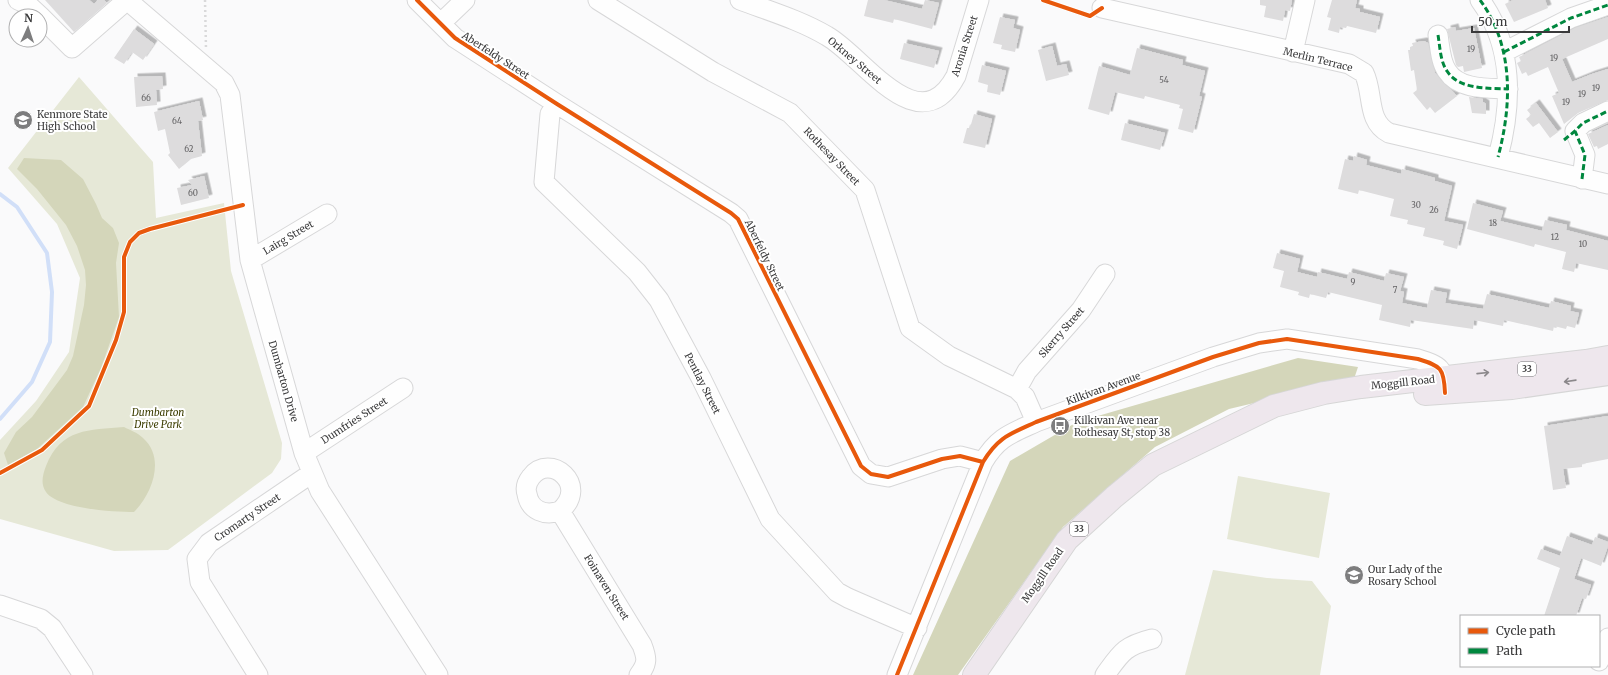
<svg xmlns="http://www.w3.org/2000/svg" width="1608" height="675" font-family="Merriweather,serif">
  <defs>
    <filter id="shadow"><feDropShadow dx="3.5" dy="-3.5" stdDeviation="0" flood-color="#0004"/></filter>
  </defs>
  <rect width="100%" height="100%" fill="#fafafb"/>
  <!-- green -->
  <path fill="#e6e8d7" d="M79,77L153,162L156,218L224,203L231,271L282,443L281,459L272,473L168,550L114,551L0,519V440L36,401L69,352L80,278L57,224L8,168Z
    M1238,476L1330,493L1319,558L1227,539Z
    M1213,570L1267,578L1312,581L1331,606L1320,675H1185Z"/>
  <!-- forest -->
  <path fill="#d4d6ba" d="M24,158L61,160L83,179L96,204L102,218L113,228L119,243L116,263L119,317L101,368L83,407L37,449L8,465L4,453L16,432L32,417L67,370L73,356L84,305L86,285L85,270L77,246L66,225L37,189L17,169Z
    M1298,358L1358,367L1354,379L1229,409L1155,447L1063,527L958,675H913L1010,461L1077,422Z
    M124,427C130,430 138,433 143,438C166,458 152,494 134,512C114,512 58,509 46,492C40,484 43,474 46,466C61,428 89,430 124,427Z"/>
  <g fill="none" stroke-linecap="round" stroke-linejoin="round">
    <!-- stream -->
    <path stroke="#d1dff8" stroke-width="4" d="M0,194L17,207L47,253L52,292L50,342L32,382L0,419"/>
  </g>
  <!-- building -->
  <path fill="#dddcdd" filter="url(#shadow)" d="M45,0H89L94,4L98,0H104L107,3L74,32Z
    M868,0H884L922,9L925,0L939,3L932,29L894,19L893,23L864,16Z
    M1260,0H1292L1290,11L1285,10L1283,21L1264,17L1266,6L1260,5Z
    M1332,0H1357L1355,8L1360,9V12L1380,17L1376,33L1347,26L1346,28L1340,27L1339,33L1328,30L1331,18L1327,17Z
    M1513,0H1545L1548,8L1514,22L1505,4Z
    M1000,17L1015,20L1013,28L1020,30L1015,52L1001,49L1002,45L993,43Z
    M1608,17V39L1562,59L1572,82L1592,74L1608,69V100L1578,113L1564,124L1552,96L1559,93L1548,67L1528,76L1526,72L1522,74L1517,63L1521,61L1519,57L1575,28Z
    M1455,27L1456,31L1474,28L1482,68L1464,72L1463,66L1458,67L1456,65L1447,29Z
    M134,29L154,44L143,60L132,52L124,64L114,58Z
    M1424,41L1428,43L1435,73L1457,96L1435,113L1430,107L1427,110L1413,93L1417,90L1414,70L1411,71L1408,50H1410V47L1413,46L1412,43Z
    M904,43L939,51L934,68L900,59Z
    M1052,46L1057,66L1066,64L1069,75L1046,81L1038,50Z
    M1137,48L1183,60L1182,65L1205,71L1199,96L1202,97L1193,133L1178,129L1183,109L1179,108L1180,105L1145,96L1144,99L1115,92L1109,115L1088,109L1099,66L1130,75Z
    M982,65L1006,71L1000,95L987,92L988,85L978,82Z
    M162,76L163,89L156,90L157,105L136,107L134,77Z
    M1469,97L1483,99V102L1486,104V114L1472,113Z
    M199,101L203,120L198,121L202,156L191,159L179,169L168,155L170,153L165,129L158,131L154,112Z
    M1536,103L1558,132L1550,138L1539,123L1533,127L1526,119L1531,115L1527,110Z
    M974,114L992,119L985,148L963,143L967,128H970Z
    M1125,123L1165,133L1160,150L1121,140Z
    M1608,125V144L1598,149L1597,146L1594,147L1588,134Z
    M1354,156L1367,160L1366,165L1401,174L1402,169L1435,178V181L1452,186L1444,221L1463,225L1457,249L1443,245L1444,241L1423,236L1425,228L1407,224L1408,220L1390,216L1394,199L1359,190L1358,194L1338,189L1345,159L1353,161Z
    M204,176L209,198L181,205L177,188L192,185L188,180Z
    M1473,203L1503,211L1500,221L1542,231L1545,220L1567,225L1566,230L1608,241V270L1576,263L1574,272L1562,269L1566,252L1535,244L1534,247L1467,229Z
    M1277,253L1300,259L1297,272L1317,277L1318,272L1347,279L1349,272L1384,281L1386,273L1404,277L1400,291L1404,292L1402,303L1427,308L1431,290L1447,293L1445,303L1483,309L1487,294L1549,308L1551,301L1571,306L1570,311L1579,313L1575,328L1567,326L1566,329L1554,326L1553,331L1504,320L1503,326L1474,320L1473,329L1411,320L1410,327L1379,320L1382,305L1328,292L1326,298L1310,294L1309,298L1298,295L1299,292L1280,287L1284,271L1273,268Z
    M1608,416V459L1582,464V467L1563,469L1566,488L1553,490L1544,426Z
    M1567,536L1592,545L1595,537L1608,542V546L1601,566L1581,558L1574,579L1591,585L1586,599L1582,598L1576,616H1544L1560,568L1537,559L1541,549L1560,556Z"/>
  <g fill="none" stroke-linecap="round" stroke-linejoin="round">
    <!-- minor casing -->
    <g stroke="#d7d7d8" stroke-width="21">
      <path id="minor" d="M18,0L27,4L40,16
        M127,0L224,83L230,95L250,260L304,453L320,491L438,675
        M417,0L455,38L557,104L731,213L738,219L861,466L871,474L888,477L942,459L960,456L983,462
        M598,0L713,72L790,113L865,190L910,328L949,356L1017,389L1025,397L1036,422
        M740,0C769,11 800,20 827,36C863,56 919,145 956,76L979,0
        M1480,0C1514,46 1512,105 1498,157
        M1102,8L1349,64L1364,73C1374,93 1366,121 1389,133L1608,184
        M40,16L72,48L127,0
        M441,23L465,0
        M1438,35C1440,46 1440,61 1447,71C1459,90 1488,88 1508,89
        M1293,52L1305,0
        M1504,52L1571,18L1608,5
        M557,104L550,114L544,182L637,272L659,300L701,378L770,519L837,592L848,598L917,628
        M1582,179L1585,155L1575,131L1583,123L1608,111
        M250,260L327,214
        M1017,389L1027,371L1081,310L1105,274
        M304,453L403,388
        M560,511C590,485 550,452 531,477C527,482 525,488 527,494C530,511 545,516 560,511L642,645C647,658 648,663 639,675
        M0,605L41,619L52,628L83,675
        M1599,661L1608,638
        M258,675L200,582L197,559L209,543L312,473
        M897,675L983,462C998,437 1010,434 1036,422L1213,357L1259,343L1287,339L1418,359C1440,366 1444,368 1445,391
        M1105,675C1121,653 1124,646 1152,639"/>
    </g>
    <!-- major casing -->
    <g stroke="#d6d6d6" stroke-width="24">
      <path id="major" d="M1425,394L1512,388L1608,374
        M974,675L1067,540L1114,497L1153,465L1274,406L1324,393L1361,387L1586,361L1608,357"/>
    </g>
    <!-- path -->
    <path stroke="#d9d9da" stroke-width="2.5" stroke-dasharray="2 3" stroke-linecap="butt" d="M205,0L206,49"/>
    <!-- minor -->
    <use href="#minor" stroke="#fefefe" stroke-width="19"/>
    <!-- major -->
    <use href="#major" stroke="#eee7ed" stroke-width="22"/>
    <!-- quiet -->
    <path stroke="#00873e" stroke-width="3" stroke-dasharray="6 3" stroke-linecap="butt" d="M1480,0C1514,46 1512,105 1498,157
      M1438,35C1440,46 1440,61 1447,71C1459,90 1488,88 1508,89
      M1504,52L1571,18L1608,5
      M1564,140L1575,131
      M1582,179L1585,155L1575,131L1583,123L1608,111"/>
    <!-- cycleway casing -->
    <g stroke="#fff" stroke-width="6">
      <path id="cycleway" d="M417,0L455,38L557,104L731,213L738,219L861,466L871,474L888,477L942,459L960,456L983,462
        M1043,0L1090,16L1102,8
        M0,473L42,450L89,406L116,340L124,312V257L130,242L139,233L150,229L243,205
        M897,675L983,462C998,437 1010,434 1036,422L1213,357L1259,343L1287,339L1418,359C1441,366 1444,368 1445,393"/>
    </g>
    <!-- cycleway -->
    <use href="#cycleway" stroke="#e8590c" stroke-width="4"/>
  </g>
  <!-- one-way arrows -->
  <defs><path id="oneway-shaft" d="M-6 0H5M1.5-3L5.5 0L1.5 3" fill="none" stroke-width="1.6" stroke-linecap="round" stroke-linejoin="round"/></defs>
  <g stroke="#8b888b">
    <use href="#oneway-shaft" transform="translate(1483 373) rotate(-6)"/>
    <use href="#oneway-shaft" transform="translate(1570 381) rotate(172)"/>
  </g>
  <!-- icons -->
  <defs>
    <g id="school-disc" transform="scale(1)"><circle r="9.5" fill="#7d7d7e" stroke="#fff"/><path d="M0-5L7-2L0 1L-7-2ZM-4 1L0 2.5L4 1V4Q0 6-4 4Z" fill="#fff"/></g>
    <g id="bus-disc" transform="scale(1)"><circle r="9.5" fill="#7d7d7e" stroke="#fff"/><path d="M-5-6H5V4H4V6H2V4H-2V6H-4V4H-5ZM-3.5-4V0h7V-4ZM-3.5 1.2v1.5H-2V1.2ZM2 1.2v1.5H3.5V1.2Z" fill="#fff"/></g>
  </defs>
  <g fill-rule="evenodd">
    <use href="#school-disc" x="23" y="120"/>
    <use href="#bus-disc" x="1060" y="426"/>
    <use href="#school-disc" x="1354" y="575"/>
  </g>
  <g text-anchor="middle" stroke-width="4" stroke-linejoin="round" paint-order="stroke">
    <!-- number labels -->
    <g font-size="8" fill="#636264">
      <text x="1471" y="52">19</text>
      <text x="1554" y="61">19</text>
      <text x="1164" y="83">54</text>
      <text x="1596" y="91">19</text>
      <text x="1582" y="97">19</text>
      <text x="146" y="101">66</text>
      <text x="1566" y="105">19</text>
      <text x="177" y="124">64</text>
      <text x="189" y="152">62</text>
      <text x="193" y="196">60</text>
      <text x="1416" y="208">30</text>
      <text x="1434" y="213">26</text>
      <text x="1493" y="226">18</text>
      <text x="1555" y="240">12</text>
      <text x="1583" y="247">10</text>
      <text x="1353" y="285">9</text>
      <text x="1395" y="293">7</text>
    </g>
    <!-- shield labels -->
    <g fill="#fff" stroke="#757576" stroke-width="1">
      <rect x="1518" y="362" width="18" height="14" rx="3"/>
      <rect x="1070" y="522" width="18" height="14" rx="3"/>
    </g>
    <g font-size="9" font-weight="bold" fill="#3a3a3b">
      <text x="1527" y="372">33</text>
      <text x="1079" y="532">33</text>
    </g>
    <!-- street labels -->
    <g font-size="10" fill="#3a3a3b" stroke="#fff">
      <text transform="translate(964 46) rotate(-72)" y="4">Aronia Street</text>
      <text transform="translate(496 55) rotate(33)" y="4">Aberfeldy Street</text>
      <text transform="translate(1318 59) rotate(14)" y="4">Merlin Terrace</text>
      <text transform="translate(855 60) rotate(40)" y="4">Orkney Street</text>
      <text transform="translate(832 156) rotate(46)" y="4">Rothesay Street</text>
      <text transform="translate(288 237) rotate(-31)" y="4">Lairg Street</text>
      <text transform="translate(765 255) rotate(64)" y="4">Aberfeldy Street</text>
      <text transform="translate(1061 332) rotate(-49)" y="4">Skerry Street</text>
      <text transform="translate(284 381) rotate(74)" y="4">Dumbarton Drive</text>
      <text transform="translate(1403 382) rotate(-6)" y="4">Moggill Road</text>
      <text transform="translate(703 383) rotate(63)" y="4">Pentlay Street</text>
      <text transform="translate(1103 388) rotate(-20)" y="4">Kilkivan Avenue</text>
      <text transform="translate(354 420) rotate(-33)" y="4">Dumfries Street</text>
      <text transform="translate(247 517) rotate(-34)" y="4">Cromarty Street</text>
      <text transform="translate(1042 575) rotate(-55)" y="4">Moggill Road</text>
      <text transform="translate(607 587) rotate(58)" y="4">Foinaven Street</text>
    </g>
    <!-- poi labels -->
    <g font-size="10" fill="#3a3a3b" stroke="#fff" text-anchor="start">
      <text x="37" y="118">Kenmore State<tspan x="37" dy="12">High School</tspan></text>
      <text x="1074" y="424">Kilkivan Ave near<tspan x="1074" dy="12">Rothesay St, stop 38</tspan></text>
      <text x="1368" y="573">Our Lady of the<tspan x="1368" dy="12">Rosary School</tspan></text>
    </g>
    <!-- park labels -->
    <g font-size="10" font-style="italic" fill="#3c3d00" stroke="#fff">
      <text x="158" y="416">Dumbarton<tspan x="158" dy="12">Drive Park</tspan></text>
    </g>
  </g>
  <!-- legend -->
  <rect x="1460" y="615" width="140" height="52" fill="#ffffff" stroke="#b0b0b1"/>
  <rect x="1468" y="628" width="20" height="6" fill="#e8590c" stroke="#b0b0b1"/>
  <text x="1496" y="635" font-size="12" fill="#3a3a3b">Cycle path</text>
  <rect x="1468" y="648" width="20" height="6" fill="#00873e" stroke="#b0b0b1"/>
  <text x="1496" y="655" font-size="12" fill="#3a3a3b">Path</text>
  <!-- north arrow -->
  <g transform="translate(28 28) rotate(3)"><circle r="19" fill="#ffffff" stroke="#b0b0b1"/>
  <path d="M0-3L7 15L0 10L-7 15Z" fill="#7d7d7e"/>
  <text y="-6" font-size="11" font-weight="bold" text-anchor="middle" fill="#3a3a3b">N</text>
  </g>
  <!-- scale -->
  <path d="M1472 26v6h97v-6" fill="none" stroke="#3a3a3b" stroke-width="2"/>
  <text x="1478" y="26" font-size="12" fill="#3a3a3b" stroke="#ffffff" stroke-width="3" paint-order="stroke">50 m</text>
</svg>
